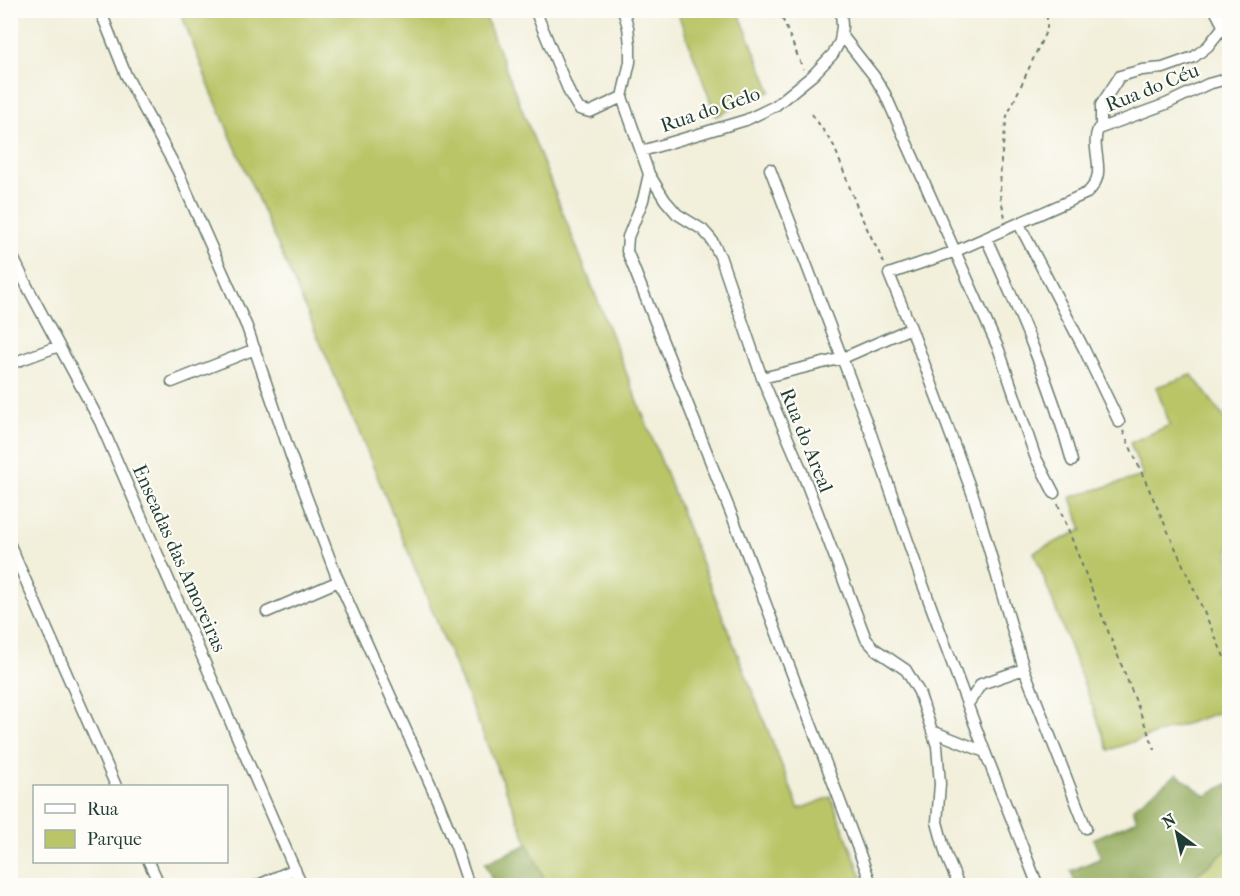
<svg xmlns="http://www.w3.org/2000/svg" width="1240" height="896" font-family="'IM FELL French Canon',serif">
  <rect width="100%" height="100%" fill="#fdfcf7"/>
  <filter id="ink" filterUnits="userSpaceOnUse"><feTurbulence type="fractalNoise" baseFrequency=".0167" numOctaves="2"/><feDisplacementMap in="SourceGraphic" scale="12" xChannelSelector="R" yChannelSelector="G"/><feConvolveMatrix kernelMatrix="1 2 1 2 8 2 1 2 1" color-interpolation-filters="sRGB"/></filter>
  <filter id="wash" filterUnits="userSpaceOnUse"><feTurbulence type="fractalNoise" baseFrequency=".008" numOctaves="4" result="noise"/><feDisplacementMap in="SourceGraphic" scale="24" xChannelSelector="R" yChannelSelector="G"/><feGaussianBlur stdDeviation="1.35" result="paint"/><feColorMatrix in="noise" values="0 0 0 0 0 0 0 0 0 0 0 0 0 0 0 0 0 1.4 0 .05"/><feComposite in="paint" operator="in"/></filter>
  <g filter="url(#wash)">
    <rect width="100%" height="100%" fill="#f2efdb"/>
    <!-- green -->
    <path fill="#bac567" stroke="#6c814e" stroke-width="1.5" d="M180,11H483L799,809L831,797L865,885H547L528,844L359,432L211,91Z
      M677,11H738L771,91L716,116Z
      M1192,375L1226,420L1229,419V709L1109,750L1034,552L1082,530L1071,497L1143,476L1130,443L1170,425L1156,387Z
      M1229,847V885L1183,886L1226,851Z"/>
    <!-- forest -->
    <path fill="#93aa5c" stroke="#597448" stroke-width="1.5" d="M1177,774L1206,796L1229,783L1230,847L1226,851L1183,885H1076L1071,871L1101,858L1093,839L1137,820L1133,808Z
      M528,844L547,885H494L485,863Z"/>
  </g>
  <g filter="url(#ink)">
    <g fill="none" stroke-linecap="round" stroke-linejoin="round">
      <!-- minor casing -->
      <g stroke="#697b6e" stroke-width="13">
        <path id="minor" d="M100,10L126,75L178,172L247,327L291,456L336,575L437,799L455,844L469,886
          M535,10L570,94L579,109L590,112L622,97
          M623,10L628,27L630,45V62L622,97L649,174L665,200L677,214L703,230L711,239L720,256L762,378L801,469L866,639L875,649L906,670L919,692L937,746L940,784L937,822L946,855L959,886
          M1215,10L1230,39
          M841,34L874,76L885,94L999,350L1035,456L1054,493
          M1101,127V105L1120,76L1142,70L1163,68L1194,57L1208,46L1223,27
          M642,151L746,120L775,106L813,75L833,54L840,41L842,26L841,10
          M770,169L871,434L922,582L985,752L1038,886
          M649,174L643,200L628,237L627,251L744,546L872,886
          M1019,224L1084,349L1119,422
          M986,238C1019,311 1051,384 1072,461
          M10,251L27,286L100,422L302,886
          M911,328L974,498L1024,669L1086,828
          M10,364L59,346
          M762,378L843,358L911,328L889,274L956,251L1087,193C1110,172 1089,152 1098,129L1166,104L1208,84L1230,78
          M172,382L255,349
          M10,545L116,786
          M267,612L339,581
          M968,704L981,684L1024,669
          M932,731L985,752
          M149,862L160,886
          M256,886L295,869"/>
      </g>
      <!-- path -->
      <path stroke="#697b6e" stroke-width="2" stroke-dasharray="4.5 4.5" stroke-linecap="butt" d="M779,10L803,69
        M812,114L834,146L859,212L884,263
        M1005,217L1000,195L1001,160L1007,116L1047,29V10
        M1123,431L1230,670
        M1058,504L1155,750"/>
      <!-- minor -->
      <use href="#minor" stroke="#fff" stroke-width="10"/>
    </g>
  </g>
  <g text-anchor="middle" stroke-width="4.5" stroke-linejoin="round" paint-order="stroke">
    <!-- street labels -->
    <g font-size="20" fill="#1f3d34" stroke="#fdfcf7">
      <text transform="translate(1152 87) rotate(-22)" y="7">Rua do Céu</text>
      <text transform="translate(710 109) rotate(-19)" y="7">Rua do Gelo</text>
      <text transform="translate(807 440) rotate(68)" y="7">Rua do Areal</text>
      <text transform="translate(180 558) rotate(66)" y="7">Enseadas das Amoreiras</text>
    </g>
  </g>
  <!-- margin -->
  <rect width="1240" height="896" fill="none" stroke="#fdfcf7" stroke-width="36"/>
  <!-- legend -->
  <rect x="33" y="785" width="195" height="78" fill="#fdfcf7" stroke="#a4b0a9" stroke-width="1.5"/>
  <rect x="45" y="804" width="30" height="9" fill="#ffffff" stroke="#a4b0a9" stroke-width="1.5"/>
  <text x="87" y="815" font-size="18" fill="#1f3d34">Rua</text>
  <rect x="45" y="830" width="30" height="18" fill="#bac567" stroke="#a4b0a9" stroke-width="1.5"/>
  <text x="87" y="845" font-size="18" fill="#1f3d34">Parque</text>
  <!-- north arrow -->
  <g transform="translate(1177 833) rotate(327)" stroke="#fdfcf7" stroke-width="4.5" paint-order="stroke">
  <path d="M0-4.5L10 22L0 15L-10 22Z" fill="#1f3d34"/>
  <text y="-9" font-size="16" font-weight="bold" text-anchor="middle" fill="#1f3d34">N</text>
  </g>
</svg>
